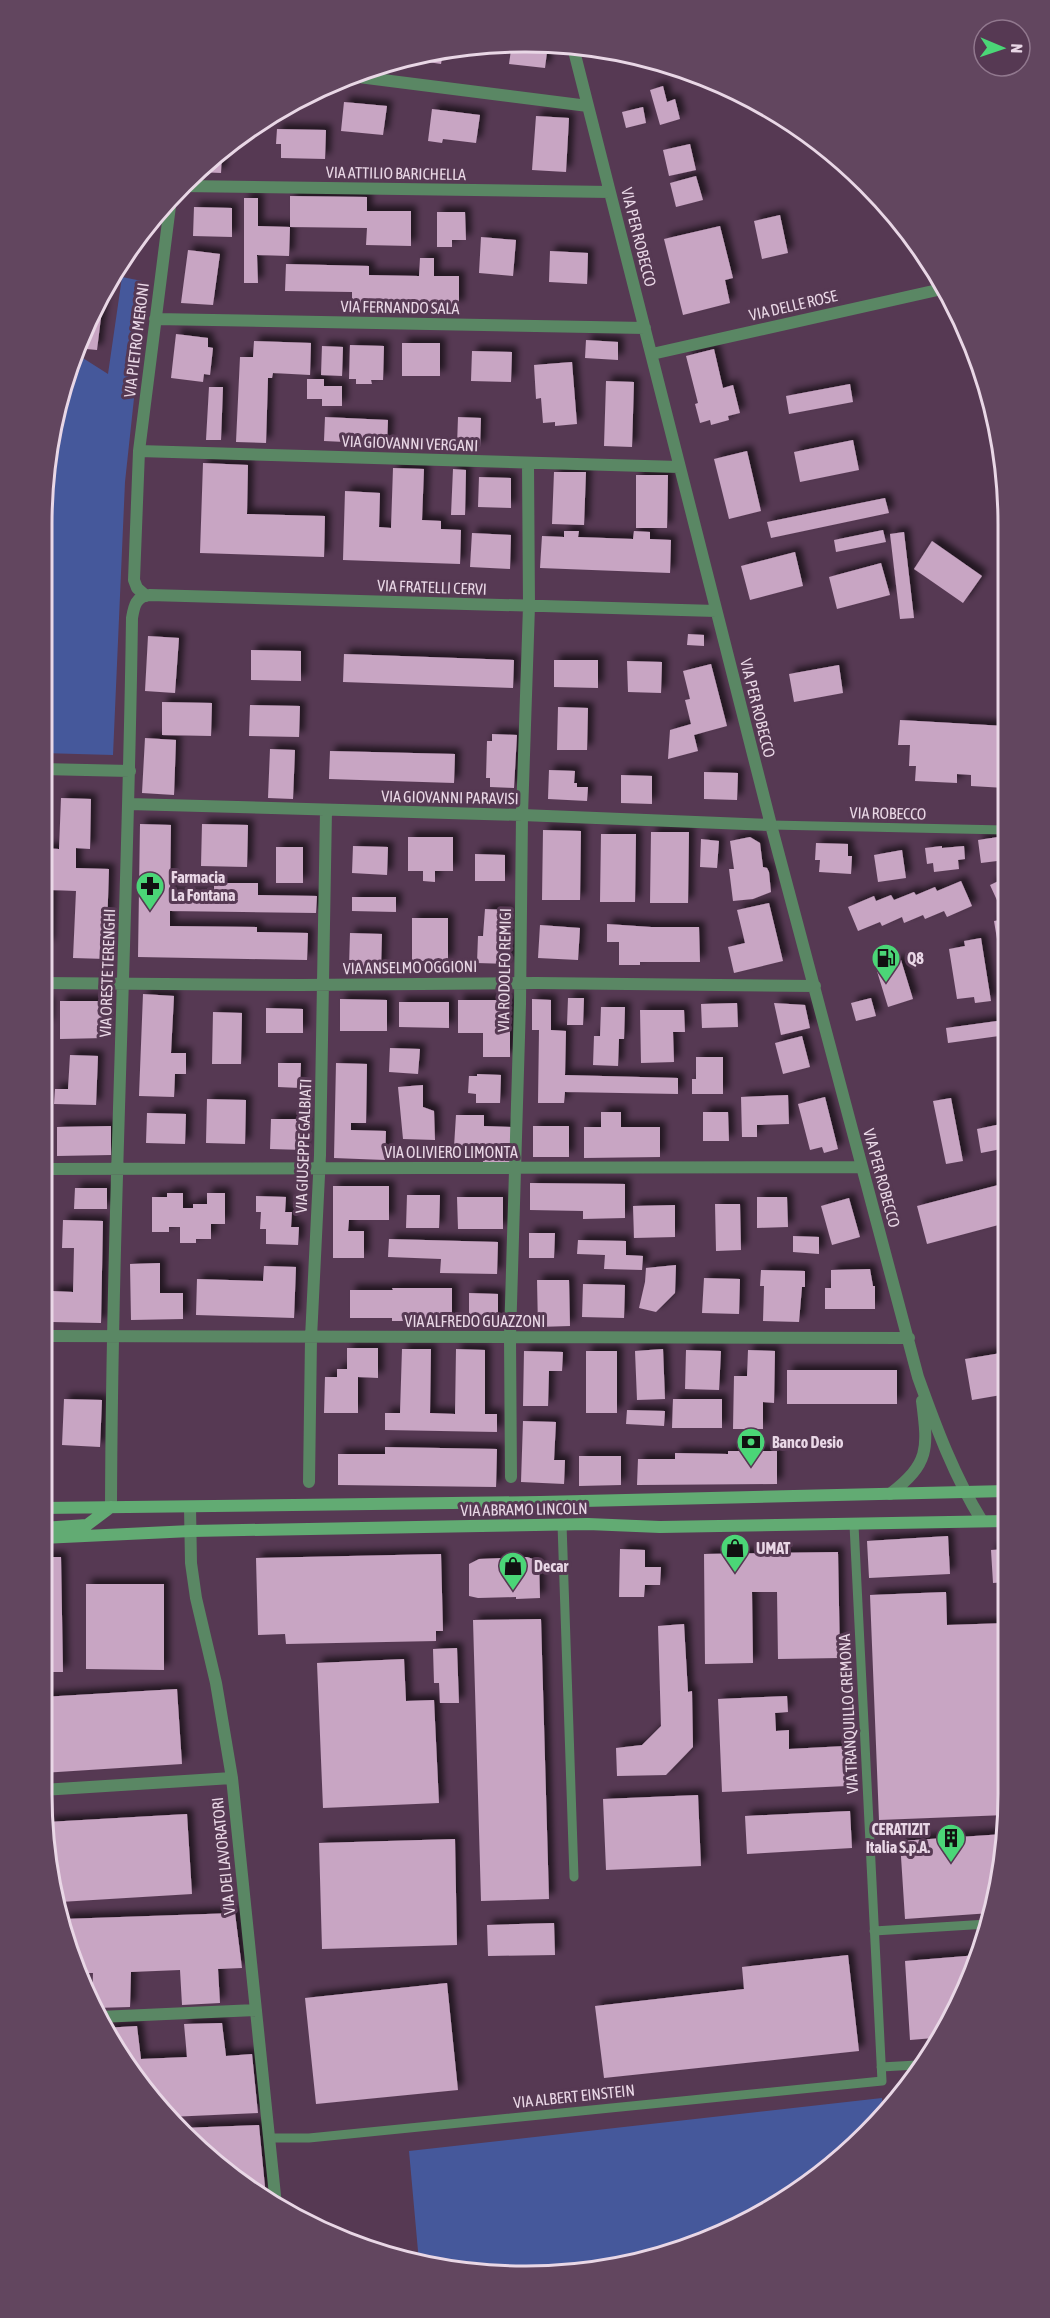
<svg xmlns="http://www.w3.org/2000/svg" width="1050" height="2318" font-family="'Asap Condensed',sans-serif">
  <defs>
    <filter id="shadow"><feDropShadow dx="5.5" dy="-5.5" stdDeviation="3" flood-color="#0009"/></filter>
  </defs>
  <rect width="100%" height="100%" fill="#563953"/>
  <!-- green -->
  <path fill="#45589b" d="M122,277L142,281L127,388L135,389L125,482L113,755L42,753V525L51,431L75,353L108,374Z
    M882,2098L884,2115L766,2211L680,2250L588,2272L431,2267L419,2262L409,2151Z"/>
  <!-- building -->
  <path fill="#c8a5c3" filter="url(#shadow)" d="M525,42L548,44L545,68L509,64L512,43Z
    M447,50L446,53H443L441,64L415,60L416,56Z
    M663,86L667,102L675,99L680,119L660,125L650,90Z
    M344,102L387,106L383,135L341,131Z
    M643,107L646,123L626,128L622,112Z
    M432,109L480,115L476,143L443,139L442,143L428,141Z
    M536,116L569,118L566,172L532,170Z
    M277,129L326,130L325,159L281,158V144H276Z
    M690,144L696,170L669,176L663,150Z
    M222,152L221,173L198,172Z
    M696,176L703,200L676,207L670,183Z
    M290,196L367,197V211H411V246L366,245L367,228L290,227Z
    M244,198H258V226L290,227L289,256L257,255L258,283H244Z
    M194,207L232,208V237L193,236Z
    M437,212H465L466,240H452V247H437Z
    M780,215L788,253L762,259L754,221Z
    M720,226L733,278L725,280L730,303L683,315L664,239Z
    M481,237L516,240L513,276L479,273Z
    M188,250L220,254L213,305L181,303Z
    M550,251L588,253L587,284L549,282Z
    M420,258H434V276H459V306L352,304V292L285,291L286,264L369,266V275L419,276Z
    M104,293L97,350L76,348L79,340Z
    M176,334L208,338V347L213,348L210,375L204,374L203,382L171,378Z
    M586,340L618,342V360L585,358Z
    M254,341L311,343L310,375L273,373L272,378H268L266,443L236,442L240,357H253Z
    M402,343H440V376H402Z
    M350,345L384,346L383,380H371L372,384H356V379H349Z
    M322,346L343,347L342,376L321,375Z
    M714,349L723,388L733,385L740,413L728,416L729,420L711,425L710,420L700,423L695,404L698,403L686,356Z
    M472,351L512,352L511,382L471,381Z
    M572,362L577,424L555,426V422L543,423L541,398L536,399L534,365Z
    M307,379H324V386H342V406H322V399H307Z
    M606,381L634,382L632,447L604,446Z
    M850,384L853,402L789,414L786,396Z
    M209,387H223L221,440H206Z
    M325,417L388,420L387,444L324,441Z
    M458,417L481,418L480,447L457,446Z
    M853,440L859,470L800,482L794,452Z
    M747,451L761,511L729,519L714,459Z
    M203,463L248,465L247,514L325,516L324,557L200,553Z
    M393,468L424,469L422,520L441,521V529L461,530L460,564L343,560L345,491L380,493L379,527L391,528Z
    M453,469L466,470L465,515H451Z
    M554,472H586L584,525L552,524Z
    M636,475H668L667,528H636Z
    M479,477L511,478V508L478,507Z
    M885,498L889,513L771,538L767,522Z
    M883,530L886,542L836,552L834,540Z
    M564,531H579L578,537L633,539L634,531L650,532V539L671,540L670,573L540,568L542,536L564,537Z
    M904,532L914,618L900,619L890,534Z
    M472,533L511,535L510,569L470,567Z
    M932,541L982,576L963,603L914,569Z
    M795,552L803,586L750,600L741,566Z
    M881,563L890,595L837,609L829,577Z
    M688,634L704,635V646L687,645Z
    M148,636L179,638L175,693L145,691Z
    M251,650L301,651V681L251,680Z
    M344,654L514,660L513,688L343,682Z
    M554,660H598V688L554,687Z
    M627,661L662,662L661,693L628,692Z
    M711,664L727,726L694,735L698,751L668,759L670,730L691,724L685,700L690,699L683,671Z
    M839,665L843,693L794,702L789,674Z
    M162,702L212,703L211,736L162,735Z
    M250,705L300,706L299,737L249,736Z
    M558,707L588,708L587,750H557Z
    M900,720L1005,726V788L971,786V775L957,774V783L915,781L916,766H909L910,745H898Z
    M492,734L517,735L514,788L490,787V778H486L487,741H492Z
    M145,738L176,740L174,795L142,793Z
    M270,749L295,750L293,799L268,798Z
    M330,751L455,754L454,783L329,779Z
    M549,770L575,771L574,783H577V787H588L587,801L548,799Z
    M704,772L738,773L737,800L704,799Z
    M621,775L652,776V804L621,803Z
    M61,798L91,799L90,849L76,848V868L109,869L106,959L73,958L76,891L51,890L49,945H42V848L59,849Z
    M140,824L171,825L170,894L214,895V883H258V895L317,896L316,913L170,911V926L257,927V932L308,933L307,960L138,957Z
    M202,824L248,825L247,867L201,866Z
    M543,830L581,831L580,900H542Z
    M651,832H689L688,903H650Z
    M601,834H636L635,902H600Z
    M408,837H453V871H435V882L423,881V871H408Z
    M750,837L760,843L763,867L767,868L769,872L771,892L753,899L733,901L729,869H734L730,841Z
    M998,837L999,842H1005V860L981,863L978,840Z
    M701,839L719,841L717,868L700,867Z
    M816,843L848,844V856H852L851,874L819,872L820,860H815Z
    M353,846L388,847L387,875L352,873Z
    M942,846V848L964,846L965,859L958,860L959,869L934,872L933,863L927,864L925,848Z
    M276,847H303V883H276Z
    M902,850L906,878L878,882L874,855Z
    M475,854L505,855V881H475Z
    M1005,878V907L1001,909L990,885Z
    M961,881L972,906L947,917L944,911L925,919L923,915L904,923L902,917L882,926L880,922L858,931L848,907L874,896L876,901L891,895L894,900L914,892L916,895L935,887L937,891Z
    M352,897H396V912L352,911Z
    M769,903L783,961L734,973L728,947L745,943L737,910Z
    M485,909L508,910L507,939H510V964L477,963L478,936H483Z
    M412,918H448V961H412Z
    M1005,919V981H1004L994,921Z
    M607,924L651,927H699L700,962H640V965H619V942H607Z
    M540,925L580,928L578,960L538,958Z
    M350,933L382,934L381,968L349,967Z
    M981,938L991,1001L975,1003L974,997L957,999L949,949L965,946L964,941Z
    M901,960L913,999L888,1007L876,968Z
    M143,994L174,996L171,1053H186V1074H175L174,1097L139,1096Z
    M568,998H584L583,1025H567Z
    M871,998L876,1016L856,1021L851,1003Z
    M340,999L387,1000V1031H340Z
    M532,999L551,1000V1030L566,1031L565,1075L678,1078V1094L565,1092L564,1103H538L539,1030H532Z
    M458,1000H510V1057H483V1033H458Z
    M60,1001H104L105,1038L60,1039Z
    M42,1002H49L48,1025H42Z
    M399,1002H449V1028L399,1027Z
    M737,1003L738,1027L702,1028L701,1004Z
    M774,1003L805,1005L810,1028L781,1035Z
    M601,1007H625L624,1039H619L618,1066L593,1065L594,1036H600Z
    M266,1008L303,1009V1033H266Z
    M640,1010H684L685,1032H673L674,1062L641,1063Z
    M213,1012L242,1013L241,1064H212Z
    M997,1021L999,1036L948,1043L946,1028Z
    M802,1036L810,1067L783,1074L775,1043Z
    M390,1048L420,1049L418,1074L389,1072Z
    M70,1055L98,1056L96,1105L54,1104L55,1089H68Z
    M696,1057H723V1094H692V1079H696Z
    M278,1063H301L300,1088L278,1087Z
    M336,1063L367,1064L366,1123H351V1130L386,1131L385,1160L334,1158Z
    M477,1074L501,1075L500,1103H476V1094L468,1093L469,1076H477Z
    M423,1085V1107L434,1111L435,1140L403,1139L398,1087Z
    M788,1095L789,1124L757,1125V1137H742L741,1097Z
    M825,1097L838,1149L824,1153L822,1147L810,1150L798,1104Z
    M951,1098L963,1161L946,1164L933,1101Z
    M207,1099L246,1100L245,1144L206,1143Z
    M601,1112H621V1127H660V1157L584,1158V1127H601Z
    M703,1112H728L729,1141H703Z
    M147,1113L186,1114L185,1144L146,1143Z
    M456,1115H484V1126L511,1127L510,1163L483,1162L484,1150H464V1147H454Z
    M271,1119H305L304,1150L270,1149Z
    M1006,1123V1148L981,1153L977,1129Z
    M111,1126V1155L57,1156V1127Z
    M533,1126H569V1157H533Z
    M530,1183L625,1184V1218L583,1219V1211L530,1210Z
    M1006,1183V1223L927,1244L917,1206Z
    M333,1186H389V1220H349L348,1231H364V1258H333Z
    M75,1188H107V1209H74Z
    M167,1193H183V1208H193V1204H207V1193H225V1224H211V1239H196V1243H180V1227H169V1232H152V1197H167Z
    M407,1195H440L439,1228H406Z
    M256,1196L286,1197L285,1212H292L291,1227H299L298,1245L266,1244V1229H260L261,1212H256Z
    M457,1197H503V1229H458Z
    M757,1197H787L788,1227L757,1228Z
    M849,1198L860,1237L832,1245L821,1206Z
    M715,1204H740L741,1250L716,1251Z
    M675,1205V1237L634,1238L633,1206Z
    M63,1220L103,1221L101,1323L52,1322V1291L73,1292L74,1248H62Z
    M529,1233H555L554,1258H529Z
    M793,1236L819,1237V1254L793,1252Z
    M389,1239L498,1242L497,1274L440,1273L441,1259L388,1257Z
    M578,1240L626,1241V1255L643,1256L642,1270L604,1269L605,1255L577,1254Z
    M160,1263V1293H183V1319L131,1320L130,1264Z
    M676,1265L675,1293L656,1312L639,1308L645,1282L646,1268Z
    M264,1266L296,1267L294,1318L196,1315L197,1279L263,1281Z
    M870,1269L873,1286H875V1309H825V1288H831V1270Z
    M761,1270L805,1271V1287H802L799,1322L763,1321L764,1286H760Z
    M704,1278L740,1279L739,1314L702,1313Z
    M537,1280H569L570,1326L538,1327Z
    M583,1284L625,1285L624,1318L582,1317Z
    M392,1288H452V1321H392V1318H350V1290H393Z
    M469,1293L498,1294V1323H469Z
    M347,1348H378V1378L358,1377V1413H324L325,1377H337V1369H347Z
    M402,1349H431L430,1413L455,1414L456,1349L485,1350V1414H497V1432L385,1430V1413H400Z
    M663,1349L665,1399L637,1400L635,1351Z
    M686,1350L721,1351L719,1390L685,1389Z
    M748,1350L775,1351L774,1403L763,1402V1429H733L734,1376H747Z
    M524,1351L563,1352L562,1371H549L548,1406H523Z
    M586,1351H617V1413H586Z
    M1007,1352V1394L972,1400L965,1359Z
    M787,1370H897V1404H787Z
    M64,1399L102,1400L100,1447L62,1445Z
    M673,1399H722V1428H672Z
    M627,1410L665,1411L664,1426L626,1424Z
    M523,1421L556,1422L554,1460H565L564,1484L521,1482Z
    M385,1447L497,1449L496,1487L338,1485V1454H385Z
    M728,1451H777V1484L637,1485L638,1459H675V1453L728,1454Z
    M579,1456H621V1485L579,1486Z
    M948,1536L950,1574L869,1578L867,1541Z
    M620,1549L645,1550V1567H661L660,1585H645L644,1597H619Z
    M1007,1549V1582L993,1583L991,1550Z
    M838,1552L840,1658L778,1659L777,1592H752L753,1663L705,1664L704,1554Z
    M441,1554L443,1631H436V1641L286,1644L285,1634L258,1635L256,1558Z
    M42,1557H61L63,1672H42Z
    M527,1557L539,1561L540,1598L516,1599V1597L478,1598L469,1596V1564L479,1559Z
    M86,1584H164V1670L86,1669Z
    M946,1592L947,1625L1007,1623L1008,1793L1006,1815L879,1820L870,1595Z
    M541,1619L549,1899L481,1901L473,1620Z
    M684,1624L688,1692L692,1691L693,1747L666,1775L617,1776L616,1748L642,1745L661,1726L658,1626Z
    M457,1648L459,1703H440L439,1683H434L433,1649Z
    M404,1659L406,1701L434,1700L439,1803L323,1808L317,1663Z
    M177,1689L182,1764L42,1773V1697Z
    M787,1696L788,1712L775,1713L776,1731L789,1730V1749L845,1746L847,1786L722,1792L718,1699Z
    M698,1795L701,1866L606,1870L603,1799Z
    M850,1811L852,1848L747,1854L745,1816Z
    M187,1814L192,1894L60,1902L47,1822Z
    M1004,1834L999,1888L991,1913L905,1919L900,1841Z
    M455,1839L457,1945L322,1949L319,1843Z
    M235,1913L242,1968L218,1969L220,2003L182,2005L180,1970L131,1972L130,2007L95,2008L92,2003L93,1973H79L68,1949L63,1919Z
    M554,1923L555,1955L488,1956L487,1925Z
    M848,1955L859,2051L604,2078L595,2006L744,1989L742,1967Z
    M978,1955L971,1978L934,2038L910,2040L905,1961Z
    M447,1983L458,2090L316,2104L305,1998Z
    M222,2023L226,2056L252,2054L258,2113L169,2117L162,2111L104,2028L137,2026L141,2059L187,2057L184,2024Z
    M259,2125L266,2197L182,2128Z"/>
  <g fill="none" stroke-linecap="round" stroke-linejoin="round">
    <!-- lane -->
    <path stroke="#5a8764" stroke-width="9" d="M771,825L1005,830
      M562,1524L574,1877
      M874,1931L988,1924
      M881,2067L917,2065
      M269,2138H309L882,2081L854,1525"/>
    <!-- street -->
    <path stroke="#5a8764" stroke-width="12" d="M573,47L771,825L918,1377C936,1427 954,1476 982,1521
      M351,76L588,106
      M182,186L610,192
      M155,319L645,328
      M652,354L942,289
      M139,451L679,467
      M146,596L137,588L134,580L139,451L171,198
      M42,769L130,771
      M129,804L522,815L771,825
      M42,983L301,985L536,983L815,986
      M42,1169L861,1167
      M42,1336L909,1338
      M511,1477L510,1337L520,1004L522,815L529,606L528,464
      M309,1482L311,1338L320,1155L326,810
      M890,1494C930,1463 928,1449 922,1401
      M111,1507C112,1211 128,915 132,618C134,606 136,596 150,595L716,611
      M190,1507L191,1563L196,1598L216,1683L232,1778L276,2205
      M42,1790L232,1778
      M99,2017L256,2010"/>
    <!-- secondary -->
    <path stroke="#62ab73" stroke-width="12" d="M42,1508L540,1502L1007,1491
      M42,1528L87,1525L111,1507
      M42,1538L191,1531L588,1524L660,1527L1007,1521"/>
  </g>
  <!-- icons -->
  <defs>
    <g id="pharmacy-pin" transform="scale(1.5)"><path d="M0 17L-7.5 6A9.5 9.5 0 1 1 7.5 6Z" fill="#4bd677" stroke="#563953"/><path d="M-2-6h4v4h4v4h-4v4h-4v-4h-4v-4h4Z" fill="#111"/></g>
    <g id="fuel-pin" transform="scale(1.5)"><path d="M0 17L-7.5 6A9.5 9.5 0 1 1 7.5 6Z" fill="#4bd677" stroke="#563953"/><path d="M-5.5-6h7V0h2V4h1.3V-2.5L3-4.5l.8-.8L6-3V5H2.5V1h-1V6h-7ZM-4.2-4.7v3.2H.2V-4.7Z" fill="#111"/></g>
    <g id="bank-pin" transform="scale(1.5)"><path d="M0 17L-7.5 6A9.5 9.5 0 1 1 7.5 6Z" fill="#4bd677" stroke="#563953"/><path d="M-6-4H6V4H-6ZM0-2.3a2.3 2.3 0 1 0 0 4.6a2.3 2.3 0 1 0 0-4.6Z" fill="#111"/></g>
    <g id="shop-pin" transform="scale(1.5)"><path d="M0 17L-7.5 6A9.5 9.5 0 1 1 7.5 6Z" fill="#4bd677" stroke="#563953"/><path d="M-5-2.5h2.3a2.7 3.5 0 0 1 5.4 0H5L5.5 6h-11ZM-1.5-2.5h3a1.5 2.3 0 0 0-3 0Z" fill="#111"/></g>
    <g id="building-pin" transform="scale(1.5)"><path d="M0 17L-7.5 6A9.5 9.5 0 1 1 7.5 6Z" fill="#4bd677" stroke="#563953"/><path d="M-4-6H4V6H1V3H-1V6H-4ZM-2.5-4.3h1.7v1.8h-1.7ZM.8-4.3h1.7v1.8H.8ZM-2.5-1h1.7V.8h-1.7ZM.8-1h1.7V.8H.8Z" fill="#111"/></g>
  </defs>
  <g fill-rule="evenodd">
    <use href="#pharmacy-pin" x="150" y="886"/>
    <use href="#fuel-pin" x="886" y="958"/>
    <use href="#bank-pin" x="751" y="1442"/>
    <use href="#shop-pin" x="735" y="1548"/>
    <use href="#shop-pin" x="513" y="1566"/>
    <use href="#building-pin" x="951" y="1838"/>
  </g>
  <g text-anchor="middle" stroke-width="6" stroke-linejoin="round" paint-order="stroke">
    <!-- street labels -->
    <g font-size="16" fill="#e9d7e6" stroke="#563953">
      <text transform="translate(396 173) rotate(1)" y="6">VIA ATTILIO BARICHELLA</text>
      <text transform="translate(639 237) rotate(76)" y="6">VIA PER ROBECCO</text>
      <text transform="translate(793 305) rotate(-13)" y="6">VIA DELLE ROSE</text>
      <text transform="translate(400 307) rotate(1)" y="6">VIA FERNANDO SALA</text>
      <text transform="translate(136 340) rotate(-83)" y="6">VIA PIETRO MERONI</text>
      <text transform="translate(410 443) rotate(2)" y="6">VIA GIOVANNI VERGANI</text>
      <text transform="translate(432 587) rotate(2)" y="6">VIA FRATELLI CERVI</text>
      <text transform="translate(758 708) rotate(76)" y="6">VIA PER ROBECCO</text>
      <text transform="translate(450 797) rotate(1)" y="6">VIA GIOVANNI PARAVISI</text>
      <text transform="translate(888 813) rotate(1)" y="6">VIA ROBECCO</text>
      <text transform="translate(410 967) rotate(-1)" y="6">VIA ANSELMO OGGIONI</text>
      <text transform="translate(504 970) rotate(-89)" y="6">VIA RODOLFO REMIGI</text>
      <text transform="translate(107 973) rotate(-88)" y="6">VIA ORESTE TERENGHI</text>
      <text transform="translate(303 1146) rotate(-88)" y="6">VIA GIUSEPPE GALBIATI</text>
      <text x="451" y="1158">VIA OLIVIERO LIMONTA</text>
      <text transform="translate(882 1178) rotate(75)" y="6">VIA PER ROBECCO</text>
      <text x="475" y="1327">VIA ALFREDO GUAZZONI</text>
      <text transform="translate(524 1509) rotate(-1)" y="6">VIA ABRAMO LINCOLN</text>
      <text transform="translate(848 1714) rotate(-93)" y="6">VIA TRANQUILLO CREMONA</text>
      <text transform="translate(223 1856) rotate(-96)" y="6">VIA DEI LAVORATORI</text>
      <text transform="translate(574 2096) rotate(-6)" y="6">VIA ALBERT EINSTEIN</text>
    </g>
    <!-- poi labels -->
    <g font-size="16" font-weight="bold" fill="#e9d7e6" stroke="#563953" text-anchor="start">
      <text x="171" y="883">Farmacia<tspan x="171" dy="18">La Fontana</tspan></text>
      <text x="907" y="964">Q8</text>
      <text x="772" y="1448">Banco Desio</text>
      <text x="756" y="1554">UMAT</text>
      <text x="534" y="1572">Decar</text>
      <text x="930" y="1835" text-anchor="end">CERATIZIT<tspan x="930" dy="18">Italia S.p.A.</tspan></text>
    </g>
  </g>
  <!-- crop -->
  <path d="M0 0H1050V2318H0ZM524 52H526A472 472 0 0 1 998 524V1794A472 472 0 0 1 526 2266H524A472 472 0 0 1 52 1794V524A472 472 0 0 1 524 52Z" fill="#62465f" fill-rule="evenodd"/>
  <path fill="none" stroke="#e9d7e6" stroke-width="3" d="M524 52H526A472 472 0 0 1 998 524V1794A472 472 0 0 1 526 2266H524A472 472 0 0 1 52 1794V524A472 472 0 0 1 524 52Z"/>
  <!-- north arrow -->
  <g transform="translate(1002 48) rotate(92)"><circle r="28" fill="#563953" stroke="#91788e" stroke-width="1.5"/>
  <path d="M0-4.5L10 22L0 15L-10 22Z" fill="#4bd677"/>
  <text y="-9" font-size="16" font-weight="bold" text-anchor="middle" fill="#e9d7e6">N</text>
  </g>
</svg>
